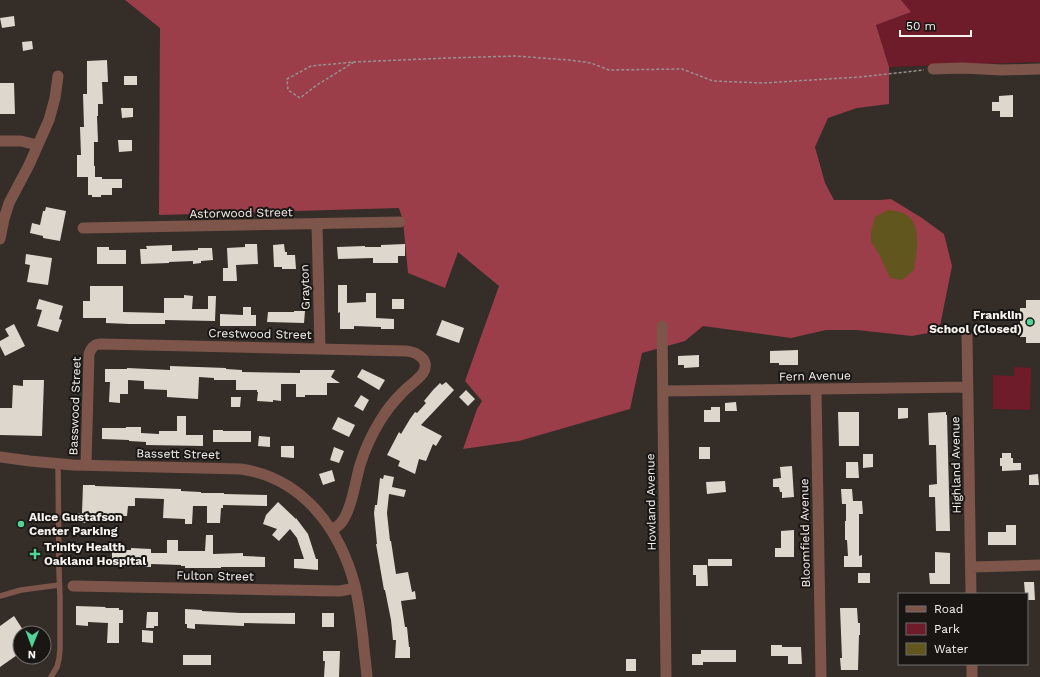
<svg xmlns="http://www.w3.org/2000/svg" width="1040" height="677" font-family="'Work Sans',sans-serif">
  <rect width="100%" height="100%" fill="#342d28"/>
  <!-- green -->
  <path fill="#6e1b2a" d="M901,0H1040V62L889,67L876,25L910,12Z
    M1014,367L1031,368L1030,410L993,409V375L1014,376Z"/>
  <!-- forest -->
  <path fill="#9c3d4a" d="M125,0H901L911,12L876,25L889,67V104L857,108L828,118L815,147L825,183L834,200H880L891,199L922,218L944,234L952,266L939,331L912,336L857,330H826L791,338L703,326L685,341L642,353L630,409L519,441L463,449L477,409L482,401L465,381L499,286L458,252L445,288L408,273L403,221L399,208L159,215L160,28Z"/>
  <!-- water -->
  <path fill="#61561e" d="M888,210C893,211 898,211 903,213C924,221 916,254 914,270L902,280L890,278L879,254L871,242V232L875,217Z"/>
  <!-- building -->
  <path fill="#ddd7ce" d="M14,16L15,26L2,28L0,18Z
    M32,41L33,49L23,51L22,42Z
    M107,60L108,82H102L103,104H98V116H97L98,142H94V166H95V177H102V179H122V188H112V195H101V197H92V195H88V177H77V155H81L80,127H84L83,94H87V61Z
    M124,76H137V85H124Z
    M0,83H14L15,114H0Z
    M1013,95V117H1000V111H992V102H999V96Z
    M121,108H133V117L122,118Z
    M118,140H132V151L119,152Z
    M46,207L66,211L60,241L43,238V236L30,233L32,223L40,225L43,211H45Z
    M245,244H257L258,264L236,265L237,281H223V268H228L227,248L245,247Z
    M284,244L285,252H287V255H295L296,269H282V267H274L273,245Z
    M405,244V256H398V263H373V258L338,259L337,247L365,246V247H381V245Z
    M172,245V251L198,250V248H212L213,260L201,261V263L193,264V261L169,262V263L141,264L140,249H147L146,246Z
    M97,247H109V250H126V264H97Z
    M26,254L52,258L48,285L27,282L30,265L25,264Z
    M338,285H347V303L366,302V293H376V318L394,319V329H381V327L354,326V329H340V312L338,313Z
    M90,286H123V312L164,313V298H184V295L193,296L192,309H208V296H216L215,321L165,320V324H129L106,323V318H83V301H90Z
    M39,299L63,306L59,319L62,320L58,332L37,326L42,310L36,309Z
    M392,299H404V309H392Z
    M1026,300H1040V343H1026V337H1020V308H1026Z
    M243,307H251V315H256V326H220V314L243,315Z
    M294,311H305L304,323L267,322L268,312H294Z
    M442,320L464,328L459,343L436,335Z
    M14,324L25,346L5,356L0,346V341L9,336L5,329Z
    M798,350V365H779V363H770V351Z
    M699,355V367L684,368V365H678V356Z
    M170,366L226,368V369L242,370V372L300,373V370H335L331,377L340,383H327V395H305V397H296V384H281V401L273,400V402L257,401L258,392H257V390H236V380H214V378L199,377L198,399L167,397V390L144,389V381L128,380V394H120V403L109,402L110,382H105V369H127V368L170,370Z
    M362,369L385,380L379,390L357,377Z
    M23,380H44L42,436L0,435V408H12L13,385L23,386Z
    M446,382L454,390L421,425L442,436L436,446L433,444L426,461L419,459L415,474L398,466L400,461L387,455L399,432L401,434L410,419L415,412L417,413L426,403L424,401L433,390L440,383L442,385Z
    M466,390L475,399L468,406L459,397Z
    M361,395L369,400L363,411L354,406Z
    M231,397H241L240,407H231Z
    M736,402L737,411H725V403Z
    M711,407H720V422H704V410H711Z
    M898,408H908V418L898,419Z
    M838,412H859V446H839Z
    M946,412V415H947L950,531H936L935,497H929V485L937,484L936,445H929L928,413Z
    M177,416H186V435H203V446L146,445V442L129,441V440L102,439V428H126V427H141V433L159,434V431H177Z
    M338,417L355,425L349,437L332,429Z
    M213,430H223V431H251V442H213Z
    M259,436L270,437V447L258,446Z
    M281,446H294V458L281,457Z
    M334,447L344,451L339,463L330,460Z
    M699,447H710V459H699Z
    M1002,453H1011V458H1013V463H1021V470L1002,471V466H1000V458H1002Z
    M863,454H873V467L863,468Z
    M846,462H858L859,478H846Z
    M792,466L794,497L782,498V492H780L779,487H773V479L781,478L780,467Z
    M332,470L335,481L323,485L319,474Z
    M1038,474L1039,485H1029V475Z
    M384,475L394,477L392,487L406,490L404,497L389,494L387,513L390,541H391L396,574L408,572L412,592L415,591L416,599L401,601L405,627H407L409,647H410V658H395L396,640H393L391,620L385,590H384L376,544H377L374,513L375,505H377L380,478L383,479Z
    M725,481L726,492L707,494L706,482Z
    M83,485H95V486L181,489V491L201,492V493H224V494L267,495V506L223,505V508H221L220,523H207V506H193L192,524H185V519L163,518L164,499L135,498V506H128L127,516H107V521H86V523L77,522V513H82Z
    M841,489H852L853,501H862L863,514H859V556L862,555V567H844V556H848L847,540H845V521H846V504H842Z
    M278,502L296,519V518L308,534L316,559H318V570L294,568V559H304L297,538L290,529L279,541L272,535L277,529L263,524L266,515Z
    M1006,525H1016V545H988V532H1006Z
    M794,530V557H775V548H781V531Z
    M206,535H213V554L243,553V556L265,557V567H221V568H185V566H181V565L151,564V567L112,566V550H131V548L151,549V553H167V540H178V551H205Z
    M935,552L950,553V584H930L929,573H935Z
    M708,559H732V566H708Z
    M693,565H707L708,586H696V575H693Z
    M858,573H870V583H858Z
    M1024,582H1034L1035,600H1027V594H1025Z
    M76,606L106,607L105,608H119V610H123V623H119V643H107L108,623L88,622V626L76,625Z
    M840,608H857L858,623H860V635H859L858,670H841L840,658H842Z
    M185,609L202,610V611L241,613H295V624L244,623V626L195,624V629L187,628V624H185Z
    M147,612H158V626H154V628H146Z
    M322,613H334V627H322Z
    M14,616L25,633H20V653L0,667V626Z
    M142,630L153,631V643L142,642Z
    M771,645H782V647H801L802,664H788V656H771Z
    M701,650H736V662H703V665H692V654H701Z
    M323,651H340L339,677H324L325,661H323Z
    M183,655H211V665H183Z
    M626,659H636V671H626Z"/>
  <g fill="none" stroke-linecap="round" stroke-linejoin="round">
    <!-- path -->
    <path stroke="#98928e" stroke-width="1.5" stroke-dasharray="3 2" stroke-linecap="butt" d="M354,62L317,85L300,98L288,90L287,79L311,66L354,62L448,58L516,56L569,60L591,63L609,70L682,69L713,81L763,83L860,77L924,70"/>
    <!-- service -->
    <path stroke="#7e554a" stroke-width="5.5" d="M0,596L21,590L59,585
      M51,677L57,667L59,659L60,649V597L59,571L58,464"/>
    <!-- minor -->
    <path stroke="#7e554a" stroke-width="11" d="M933,69L962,68L1002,70L1040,69
      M0,141H21L37,145
      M317,224L320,348
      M83,228L400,222
      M0,239L4,219L9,203L29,165L49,120L55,98L58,76
      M662,326L666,677
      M967,336L971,594
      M816,389L821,677
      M663,391L968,387
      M0,457L30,461L73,465L241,469C303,478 340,529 355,586C359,603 361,621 363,638C364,651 366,664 367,677
      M86,465L89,354C91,348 94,344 101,344L406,351C417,352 431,360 423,373C417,381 407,387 401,394C393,402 386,411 380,421C372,434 365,449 360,465C355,482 352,509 341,523C338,526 335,528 332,531
      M971,567L1040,565
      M73,586L340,591L355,588
      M972,664V677"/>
  </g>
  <!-- markers -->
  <g fill="#52d397" stroke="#191614" stroke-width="1.5">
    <circle cx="1030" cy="322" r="4"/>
    <circle cx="21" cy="524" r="4"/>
    <path d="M33 548h4v4h4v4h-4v4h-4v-4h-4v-4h4z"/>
  </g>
  <g text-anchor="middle" stroke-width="4" stroke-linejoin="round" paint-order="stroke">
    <!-- street labels -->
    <g font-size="12" fill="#f8f3ef" stroke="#191614">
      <text transform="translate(241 213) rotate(-1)" y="4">Astorwood Street</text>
      <text transform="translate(305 287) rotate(-92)" y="4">Grayton</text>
      <text transform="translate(260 334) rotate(1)" y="4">Crestwood Street</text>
      <text transform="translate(815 376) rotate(-1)" y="4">Fern Avenue</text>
      <text transform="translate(75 406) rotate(-88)" y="4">Basswood Street</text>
      <text transform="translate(178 454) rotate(1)" y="4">Bassett Street</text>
      <text transform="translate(956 465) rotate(-91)" y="4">Highland Avenue</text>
      <text transform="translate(651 502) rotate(-91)" y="4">Howland Avenue</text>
      <text transform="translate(805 533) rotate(-91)" y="4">Bloomfield Avenue</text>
      <text transform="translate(215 576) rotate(1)" y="4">Fulton Street</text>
    </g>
    <!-- poi labels -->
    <g font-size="12" font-weight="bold" fill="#f8f3ef" stroke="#191614" text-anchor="start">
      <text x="1022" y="319" text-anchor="end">Franklin<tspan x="1022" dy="14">School (Closed)</tspan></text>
      <text x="29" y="521">Alice Gustafson<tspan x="29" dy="14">Center Parking</tspan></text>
      <text x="44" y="551">Trinity Health<tspan x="44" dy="14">Oakland Hospital</tspan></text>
    </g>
  </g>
  <!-- legend -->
  <rect x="898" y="593" width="130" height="72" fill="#191614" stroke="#726e6c"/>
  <rect x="906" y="606" width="20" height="6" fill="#7e554a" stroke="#726e6c"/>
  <text x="934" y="613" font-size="12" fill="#f8f3ef">Road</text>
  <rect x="906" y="623" width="20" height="12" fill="#6e1b2a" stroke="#726e6c"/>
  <text x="934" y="633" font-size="12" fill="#f8f3ef">Park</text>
  <rect x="906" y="643" width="20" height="12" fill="#61561e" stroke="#726e6c"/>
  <text x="934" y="653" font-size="12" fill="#f8f3ef">Water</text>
  <!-- north arrow -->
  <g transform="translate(32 645) rotate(181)"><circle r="19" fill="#191614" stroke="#726e6c"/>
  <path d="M0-3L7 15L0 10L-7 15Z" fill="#52d397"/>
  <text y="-6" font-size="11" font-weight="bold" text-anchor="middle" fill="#f8f3ef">N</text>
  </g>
  <!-- scale -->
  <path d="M900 30v6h71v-6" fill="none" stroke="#f8f3ef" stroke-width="2"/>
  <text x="906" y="30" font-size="12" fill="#f8f3ef" stroke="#191614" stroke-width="3" paint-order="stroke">50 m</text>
</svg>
